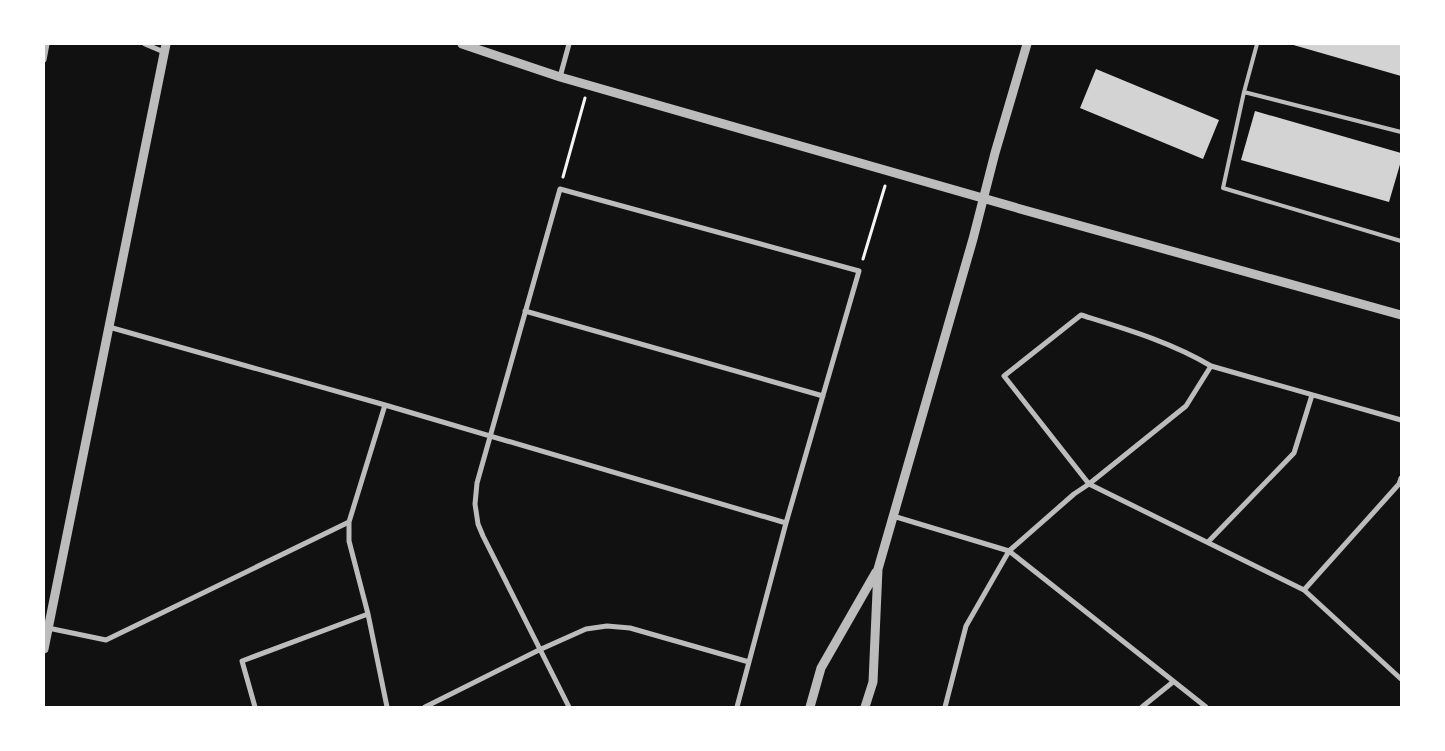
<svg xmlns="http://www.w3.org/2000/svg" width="1445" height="751" font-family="Montserrat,sans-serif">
  <rect width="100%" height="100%" fill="#111"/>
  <!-- building -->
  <path fill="#d3d3d3" d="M1290,44H1401V76Z
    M1096,69L1219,120L1203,159L1080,108Z
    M1255,111L1401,153V161L1389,202L1241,160Z"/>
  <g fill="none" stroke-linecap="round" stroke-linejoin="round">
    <!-- path -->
    <path stroke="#f5f5f5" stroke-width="3" d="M563,177L585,98
      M863,259L885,186"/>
    <!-- service -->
    <path stroke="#bcbcbc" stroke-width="4" d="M1257,44L1244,92L1401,132
      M1244,92L1223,188L1401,241"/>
    <!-- minor -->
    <path stroke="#bcbcbc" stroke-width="5" d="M145,44L164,52
      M44,60L47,44
      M560,77L569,44
      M525,311L823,396
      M109,327L385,405L786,523
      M385,405L349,522V541L368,614L387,707
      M1401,420L1211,366C1171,342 1126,329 1081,315L1004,376L1089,484L1304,590L1401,679
      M893,516L1009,551L1206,707
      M1208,542L1294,453L1312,395
      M1304,590L1399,484L1401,478
      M48,628L106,640L349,522
      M255,707L242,661L368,614
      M425,707L539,650L586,629L607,626L630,628L749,662
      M569,707L483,536L478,524L475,504L477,483L560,189L859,271L786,523L737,707
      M945,707L966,626L1009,551L1074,494L1089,484L1186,406L1211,366
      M1142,707L1173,682"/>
    <!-- tertiary -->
    <path stroke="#bcbcbc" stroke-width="9" d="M462,44L560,77L1017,208L1401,315
      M44,649L166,44
      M810,707L821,668L876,572
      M865,707L873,682L878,569L973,239L995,153L1027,44"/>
  </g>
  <!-- border -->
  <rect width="1445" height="751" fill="none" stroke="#ffffff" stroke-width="90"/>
</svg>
